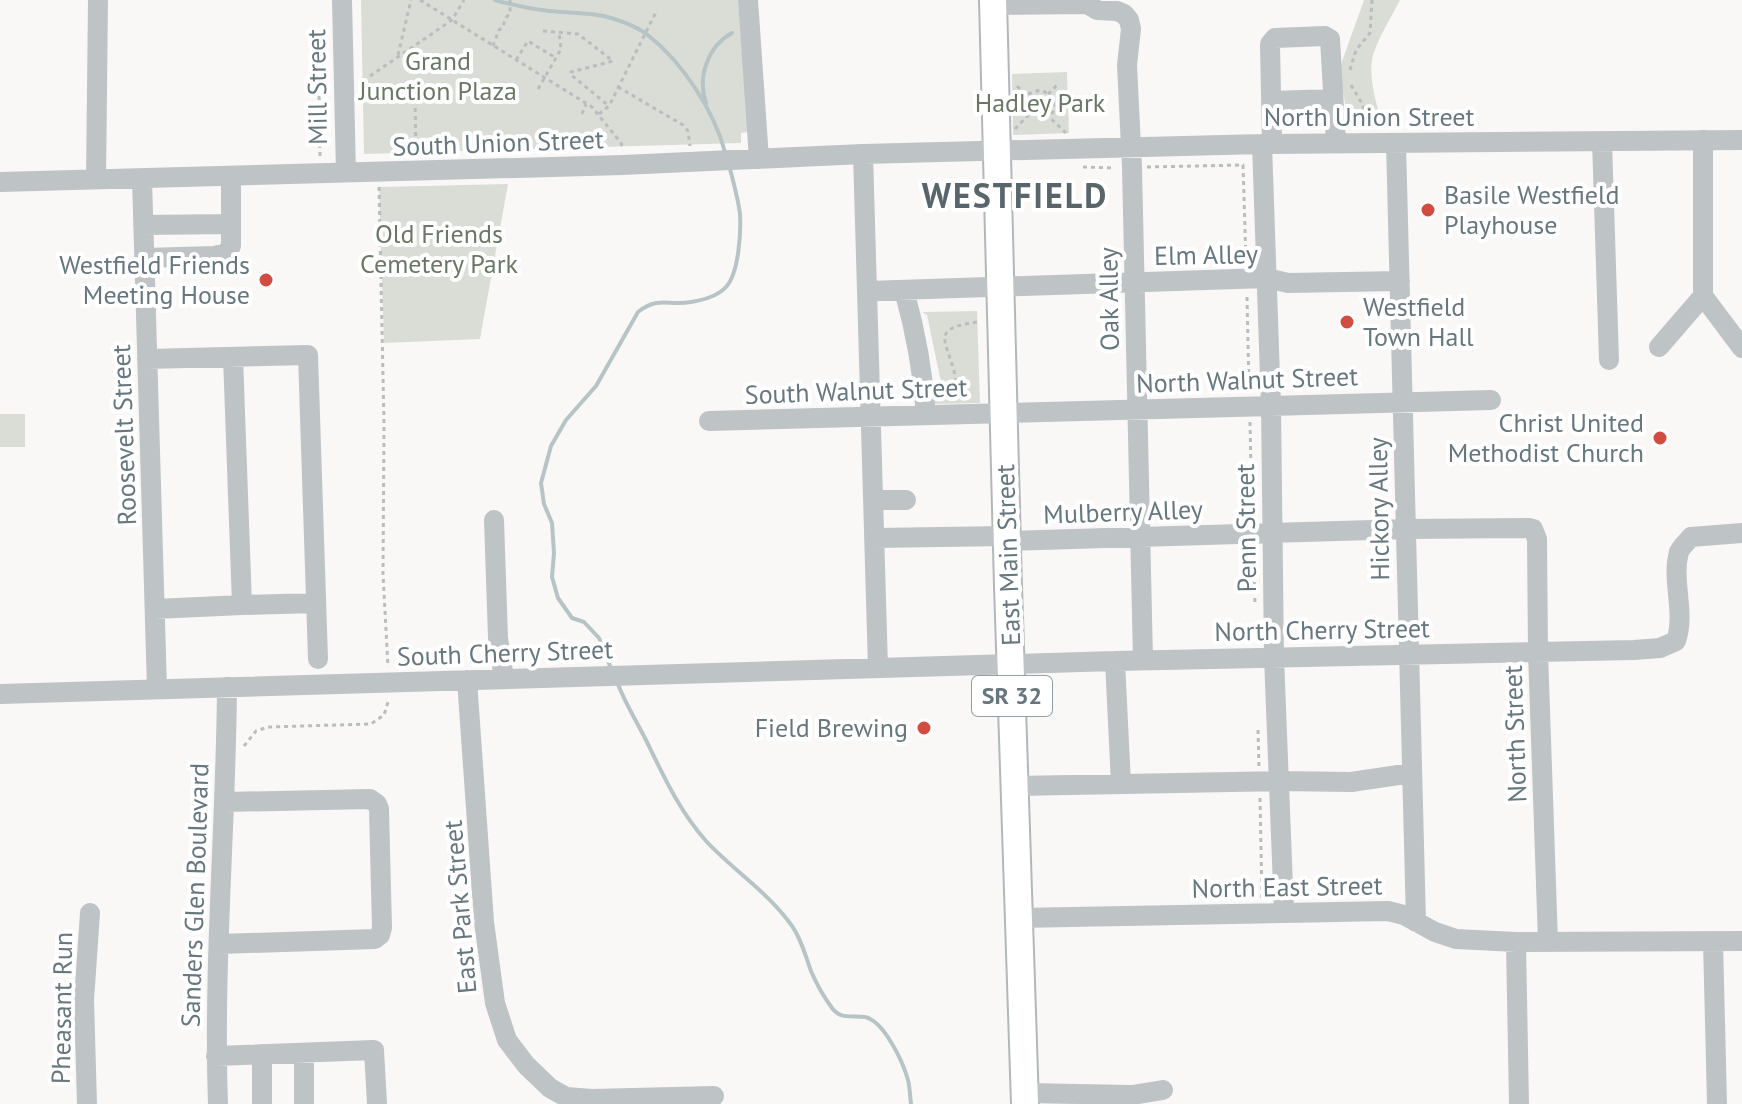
<svg xmlns="http://www.w3.org/2000/svg" width="1742" height="1104" font-family="'PT Sans',sans-serif">
  <rect width="100%" height="100%" fill="#f9f8f7"/>
  <!-- green -->
  <path fill="#daddd6" d="M361,0H738L748,132L741,133V143L364,154Z
    M1364,0H1400C1392,16 1375,43 1372,60C1369,79 1376,100 1380,118L1348,120L1339,70Z
    M1067,72L1069,133L1013,135L1012,74Z
    M508,184L480,339L384,343L379,187Z
    M977,311L980,403L933,404L932,396L942,394V387L927,315L922,312Z
    M0,414H25V447H0Z"/>
  <g fill="none" stroke-linecap="round" stroke-linejoin="round">
    <!-- stream -->
    <path stroke="#b7c4c6" stroke-width="4" d="M495,0C512,5 531,9 549,11C567,13 586,12 604,16C619,20 637,26 649,36C683,63 714,111 725,152
      M706,103C697,77 708,46 732,33
      M612,671L599,638L584,622L572,618L558,598L552,577L554,553L552,523L544,504L541,483L551,446L566,420L596,386L638,312C658,296 668,306 691,302C703,300 718,296 726,287C739,273 741,232 740,214C738,198 733,181 729,165
      M617,682C625,703 637,722 647,742C664,777 680,812 706,841C734,871 768,892 792,926C802,940 805,955 811,971C816,983 824,997 832,1008C841,1020 851,1015 865,1017C884,1021 903,1062 908,1080C910,1088 910,1096 911,1104"/>
    <!-- major casing -->
    <g stroke="#b2b8ba" stroke-width="30">
      <path id="major" d="M993,0L1008,586L1025,1104"/>
    </g>
    <!-- path -->
    <path stroke="#b9bdbe" stroke-width="3" stroke-dasharray="4 4" stroke-linecap="butt" d="M420,0L592,107L621,143L623,150
      M543,31L578,34L613,61L571,72L570,74L609,106
      M493,46L499,30L503,27L505,19L510,13V0
      M398,55L411,0
      M516,60L528,41L556,58
      M1350,70L1356,50L1370,33L1372,0
      M370,76L452,20L464,0
      M1351,85C1360,101 1365,104 1365,123
      M1017,86L1066,133
      M618,87L683,125L688,131L690,146
      M538,89L561,49L559,32
      M1028,94L1040,90C1053,94 1058,105 1050,117
      M371,96H415L416,156
      M582,114L586,104
      M599,114L609,106L657,10
      M1015,129L1057,85
      M320,156L319,96L324,40
      M1083,167L1115,168
      M1147,167L1243,165L1246,261
      M379,187L384,423L383,574L388,667
      M1247,297L1249,389
      M956,398C956,389 956,380 954,371C945,338 931,329 977,322
      M1250,422L1252,519
      M1253,550L1255,603
      M1258,730L1259,767
      M244,746L256,731L268,727L371,724L384,715L389,699
      M1260,798L1262,899"/>
    <!-- minor -->
    <path stroke="#bec3c6" stroke-width="20" d="M342,0L346,173
      M748,0L759,159
      M993,5L1087,4L1097,10L1117,11L1124,14L1129,20L1131,29L1127,65L1132,167L1143,660
      M1271,101L1333,99
      M1703,140V296L1742,348
      M1602,141L1609,360
      M1396,143L1416,922
      M1262,144L1271,406L1274,657L1284,912
      M1272,144L1270,44L1275,38L1325,36L1330,39L1336,143
      M863,154L878,668
      M142,179L157,689
      M96,180L98,0
      M0,182L623,165L863,154L1262,144L1742,140
      M143,225L226,224L231,221
      M144,258L215,256L226,253L231,246V176
      M904,290C916,333 923,371 926,415
      M868,291L1267,278L1288,283L1400,281
      M1659,347L1703,296
      M147,359L308,355L318,659
      M709,421L1491,400
      M873,500H906
      M494,520L498,638L504,679
      M874,538L1006,536
      M1006,541L1406,529L1529,528L1533,529L1537,539L1538,652L1548,942
      M242,605L316,603
      M155,609L242,605L233,357
      M1115,661L1121,784
      M467,680L484,922L495,1003L507,1040L526,1065L550,1088L566,1097L592,1099L714,1096
      M0,694L1115,661L1634,650L1660,648L1676,641C1686,613 1671,580 1679,552C1681,547 1687,542 1691,537L1742,533
      M1014,786L1279,781L1351,782L1412,773
      M1018,918L1388,911L1404,915L1435,932L1456,939L1516,942L1742,941
      M1713,941L1717,1104
      M1516,942L1519,1104
      M220,944L375,939L380,935L382,928L379,809L377,804L370,799L225,802
      M304,1053V1104
      M262,1054V1104
      M216,1056L374,1050L377,1104
      M1025,1093L1132,1095L1163,1090
      M87,1104L84,1000L90,913
      M218,1104C213,966 226,826 227,687"/>
    <!-- major -->
    <use href="#major" stroke="#fff" stroke-width="26"/>
  </g>
  <!-- markers -->
  <g fill="#d14d3f" stroke="#fff" stroke-width="3">
    <circle cx="1428" cy="210" r="8"/>
    <circle cx="266" cy="280" r="8"/>
    <circle cx="1347" cy="322" r="8"/>
    <circle cx="1660" cy="438" r="8"/>
    <circle cx="924" cy="728" r="8"/>
  </g>
  <g text-anchor="middle" stroke-width="8" stroke-linejoin="round" paint-order="stroke">
    <!-- shield labels -->
    <rect fill="#fff" stroke="#94a0a5" stroke-width="2" x="972" y="676" width="80" height="40" rx="6"/>
    <g font-size="24" font-weight="bold" fill="#66777e">
      <text x="1012" y="704">SR 32</text>
    </g>
    <!-- park labels -->
    <g font-size="26" fill="#6b7765" stroke="#fff">
      <text x="438" y="70">Grand<tspan x="438" dy="30">Junction Plaza</tspan></text>
      <text x="1040" y="112">Hadley Park</text>
      <text x="439" y="243">Old Friends<tspan x="439" dy="30">Cemetery Park</tspan></text>
    </g>
    <!-- street labels -->
    <g font-size="26" fill="#66777e" stroke="#fff">
      <text transform="translate(317 87) rotate(-91)" y="9">Mill Street</text>
      <text x="1369" y="126">North Union Street</text>
      <text transform="translate(498 143) rotate(-2)" y="9">South Union Street</text>
      <text transform="translate(1206 255) rotate(-1)" y="9">Elm Alley</text>
      <text transform="translate(1109 299) rotate(-91)" y="9">Oak Alley</text>
      <text transform="translate(1247 380) rotate(-2)" y="9">North Walnut Street</text>
      <text transform="translate(856 391) rotate(-2)" y="9">South Walnut Street</text>
      <text transform="translate(124 435) rotate(-92)" y="9">Roosevelt Street</text>
      <text transform="translate(1379 509) rotate(-91)" y="9">Hickory Alley</text>
      <text transform="translate(1123 512) rotate(-2)" y="9">Mulberry Alley</text>
      <text transform="translate(1246 528) rotate(-91)" y="9">Penn Street</text>
      <text transform="translate(1008 555) rotate(-92)" y="9">East Main Street</text>
      <text transform="translate(1322 630) rotate(-1)" y="9">North Cherry Street</text>
      <text transform="translate(505 653) rotate(-2)" y="9">South Cherry Street</text>
      <text transform="translate(1515 734) rotate(-92)" y="9">North Street</text>
      <text transform="translate(1287 887) rotate(-1)" y="9">North East Street</text>
      <text transform="translate(195 895) rotate(-88)" y="9">Sanders Glen Boulevard</text>
      <text transform="translate(460 907) rotate(-95)" y="9">East Park Street</text>
      <text transform="translate(62 1008) rotate(-89)" y="9">Pheasant Run</text>
    </g>
    <!-- poi labels -->
    <g font-size="26" fill="#66777e" stroke="#fff" text-anchor="end">
      <text x="1444" y="204" text-anchor="start">Basile Westfield<tspan x="1444" dy="30">Playhouse</tspan></text>
      <text x="250" y="274">Westfield Friends<tspan x="250" dy="30">Meeting House</tspan></text>
      <text x="1363" y="316" text-anchor="start">Westfield<tspan x="1363" dy="30">Town Hall</tspan></text>
      <text x="1644" y="432">Christ United<tspan x="1644" dy="30">Methodist Church</tspan></text>
      <text x="908" y="737">Field Brewing</text>
    </g>
    <!-- district labels -->
    <g font-size="34" font-weight="bold" letter-spacing="2" fill="#58656a" stroke="#fff">
      <text x="1015" y="208">WESTFIELD</text>
    </g>
  </g>
</svg>
